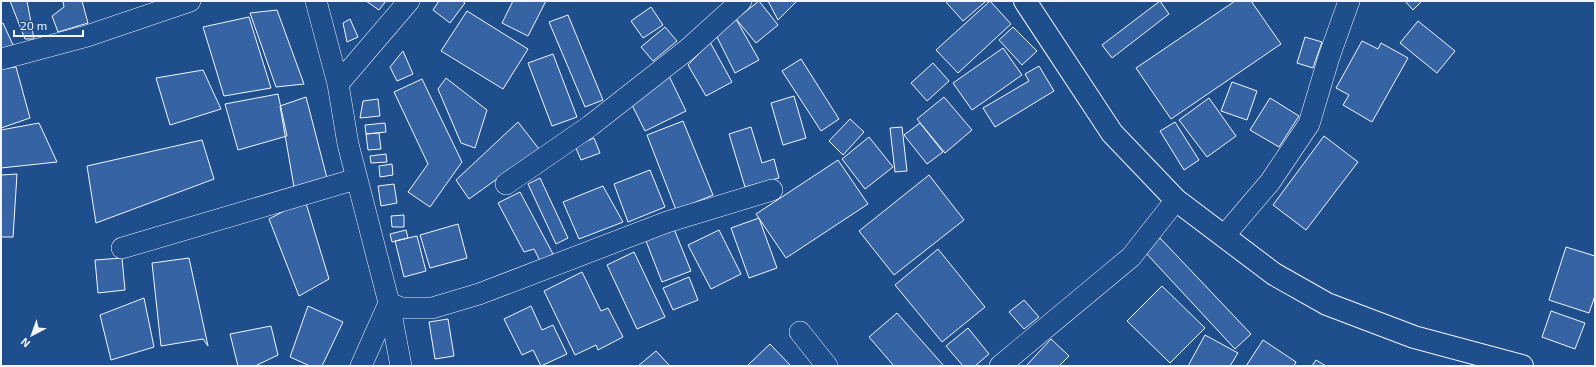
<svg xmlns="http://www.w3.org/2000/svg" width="1596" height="367" font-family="'Exo 2',sans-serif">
  <rect width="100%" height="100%" fill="#1f4e8c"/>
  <!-- building -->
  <path fill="#3563a3" stroke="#f2f6ff" d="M10,1H27L34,39H25Z
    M63,1H82L88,23L58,32L52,16L64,7Z
    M366,1H386L379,10Z
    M439,1H462L465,3L450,23L433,10Z
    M513,1H546L528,36L502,23Z
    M759,1L778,25L756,43L736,19Z
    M768,1H795L796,2L778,20Z
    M945,1H984L985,2L963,21Z
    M990,1L1011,24L958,73L936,50Z
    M1160,1L1169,14L1112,58L1102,45Z
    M1235,1H1251L1281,44L1171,119L1136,68Z
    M1405,1H1422L1413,10Z
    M651,7L663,25L643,38L631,21Z
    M277,10L304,84L276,87L250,13Z
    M467,11L528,49L503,89L441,51Z
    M568,15L603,100L585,107L549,22Z
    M249,17L271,88L224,96L203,27Z
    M350,19L358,37L347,42L343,23Z
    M736,19L759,60L735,73L714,31Z
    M1418,21L1455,51L1437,73L1400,43Z
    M3,23L13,45L1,49V24Z
    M665,27L677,41L653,61L641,47Z
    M1013,27L1037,51L1022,65L999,40Z
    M1305,37L1322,42L1313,68L1297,63Z
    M1362,41L1378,49L1381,43L1408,58L1372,122L1343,105L1349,95L1336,88Z
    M710,42L732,82L706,96L688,65Z
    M1003,48L1022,75L972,110L953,83Z
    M403,51L413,74L397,81L390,67Z
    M553,54L577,117L552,126L528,63Z
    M801,59L839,119L821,131L782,71Z
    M933,63L949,81L927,101L911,83Z
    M1039,66L1054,91L995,127L983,108L1029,81L1025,74Z
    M16,67L30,118L1,128V69Z
    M203,70L221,109L170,125L156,78Z
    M669,76L686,111L645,131L631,103Z
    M446,78L487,110L475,148L461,143L438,89Z
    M422,79L462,162L430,207L408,192L428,164L394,92Z
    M1232,82L1257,91L1247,120L1221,111Z
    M278,94L287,136L238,150L225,104Z
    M794,96L806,138L783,145L771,103Z
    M306,97L327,178L294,187L280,106Z
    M944,97L972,130L945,153L917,119Z
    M1209,98L1236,136L1207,157L1179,120Z
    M1270,98L1299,116L1279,147L1250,130Z
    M378,99L380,116L360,118L363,101Z
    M850,119L864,132L843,155L829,141Z
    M683,121L713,195L676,210L647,135Z
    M518,122L539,149L469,199L456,180Z
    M1175,122L1199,160L1184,170L1160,131Z
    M39,123L57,162L1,168V130Z
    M385,123L386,132L366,134L365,125Z
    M920,123L943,152L927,164L904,135Z
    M751,127L762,163L774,159L779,178L745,187L729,134Z
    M902,127L907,171L895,172L890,128Z
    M379,133L381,149L368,150L366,134Z
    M1324,136L1358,162L1306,230L1273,205Z
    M869,137L893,167L865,189L842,159Z
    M594,138L600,153L581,160L575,146Z
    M202,140L214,179L96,223L87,166Z
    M386,154L387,162L371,163L370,156Z
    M838,160L868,204L786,258L756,214Z
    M392,164L393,175L380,177L379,166Z
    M650,170L665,207L628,222L614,184Z
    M17,174L13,237H1V175Z
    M929,175L964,220L894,275L859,231Z
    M540,178L568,238L556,244L528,184Z
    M394,184L397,203L381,206L378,186Z
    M603,186L623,222L579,239L563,202Z
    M520,192L553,254L540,261L534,249L524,252L498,203Z
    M305,200L329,279L299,296L269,219Z
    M404,215V227H392L391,216Z
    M759,218L777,268L749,278L731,228Z
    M458,224L467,258L430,268L420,235Z
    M674,229L691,271L662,282L646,241Z
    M406,230L408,238L392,242L390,234Z
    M719,230L741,274L711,289L688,245Z
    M417,236L426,271L404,277L395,241Z
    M1160,238L1251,334L1235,349L1145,252Z
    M1566,247L1595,256V296L1589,313L1549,300Z
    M938,249L985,307L942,342L895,285Z
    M634,252L665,317L637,329L607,265Z
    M122,258L125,290L98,293L95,260Z
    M189,258L208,346L203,339L161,346L152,263Z
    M582,272L601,311L608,308L623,337L598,350L596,345L575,355L544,291Z
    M689,277L698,300L673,310L663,288Z
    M1162,286L1205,328L1170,363L1127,321Z
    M144,298L154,347L111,360L100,315Z
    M1024,300L1039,317L1024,329L1009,312Z
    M308,306L343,322L322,366H310L290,357Z
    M531,306L542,330L553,325L567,354L541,366L533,350L522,355L504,319Z
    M1551,311L1585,323L1575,349L1542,337Z
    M897,313L944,366H894L869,337Z
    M448,319L454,356L435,359L429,322Z
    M271,326L278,355L255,366H238L230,334Z
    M968,328L989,354L975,366H963L946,346Z
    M1205,335L1238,353L1230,366H1188Z
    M1051,339L1069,356L1059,366H1026Z
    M1263,340L1296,362L1294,366H1246Z
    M770,344L791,366H747Z
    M656,351L670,366H638Z
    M1316,360L1326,366H1312Z"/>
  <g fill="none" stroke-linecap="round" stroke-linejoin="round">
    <!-- minor casing -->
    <g stroke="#f2f6ff" stroke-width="22">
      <path id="minor" d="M316,1L338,84L348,144L389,303L401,366
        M1,59L87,36L190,1
        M338,84L409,1
        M506,184L590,126L688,49L741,1
        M1224,236L1270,182L1309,124L1329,57L1349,1
        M122,248L356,179
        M389,303L401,308H432L479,294L667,222L772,190
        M800,332L827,366
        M361,366L389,303
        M1000,366L1131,257L1176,200"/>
    </g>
    <!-- tertiary casing -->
    <g stroke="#f2f6ff" stroke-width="24">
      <path id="tertiary" d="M1025,1L1112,133L1176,200L1274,274L1327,304L1414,337L1522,366"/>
    </g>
    <!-- minor -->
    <use href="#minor" stroke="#1f4e8c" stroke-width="21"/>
    <!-- tertiary -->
    <use href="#tertiary" stroke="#1f4e8c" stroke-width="22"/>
  </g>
  <!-- border -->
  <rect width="1596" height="367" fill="none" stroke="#f2f6ff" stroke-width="4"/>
  <!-- north arrow -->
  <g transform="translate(32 335) rotate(221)" stroke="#1f4e8c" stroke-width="3" paint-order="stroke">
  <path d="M0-3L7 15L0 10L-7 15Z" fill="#f2f6ff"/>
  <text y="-6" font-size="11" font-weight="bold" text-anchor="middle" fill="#f2f6ff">N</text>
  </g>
  <!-- scale -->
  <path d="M14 30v6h69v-6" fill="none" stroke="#f2f6ff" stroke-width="2"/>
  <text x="20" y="30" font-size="12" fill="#f2f6ff" stroke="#1f4e8c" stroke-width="3" paint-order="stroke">20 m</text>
</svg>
